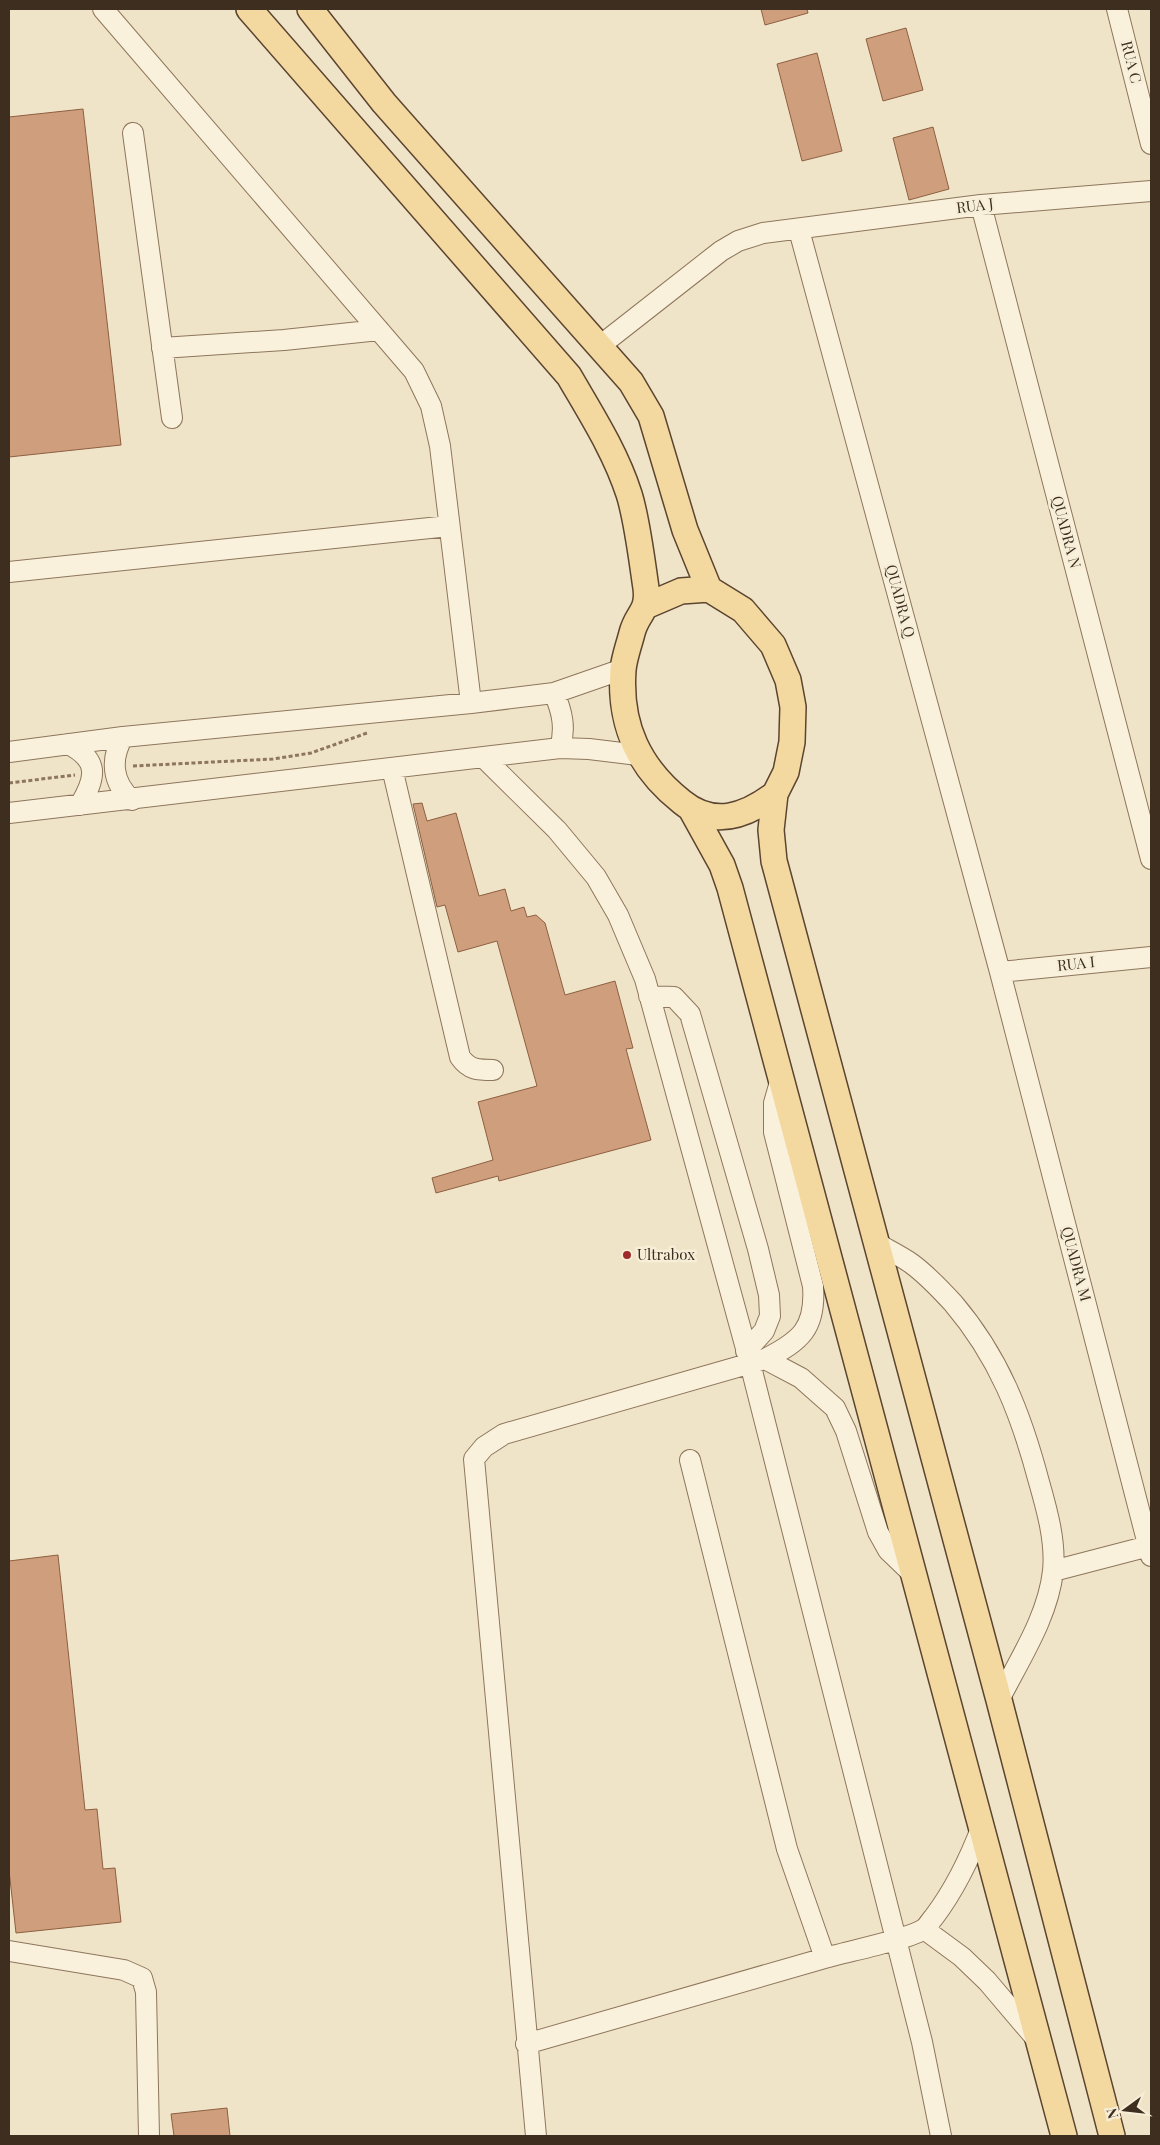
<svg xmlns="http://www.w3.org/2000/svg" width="1160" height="2145" font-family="'Playfair Display',serif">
  <rect width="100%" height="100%" fill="#f0e4c8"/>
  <!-- building -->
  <path fill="#cf9f7d" stroke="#8d5f41" d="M761,9H807L808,13L765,25Z
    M906,28L923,90L883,101L866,39Z
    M817,53L842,151L802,161L777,64Z
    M83,109L121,445L9,457V117Z
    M933,127L949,189L909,200L893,138Z
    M422,803L427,821L456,813L479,896L505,889L511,911L524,907L527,917L536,915L545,923L565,995L615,981L633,1048L626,1049L651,1140L499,1181L498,1176L436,1193L432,1178L493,1160L478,1102L537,1086L497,941L458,952L445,905L437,907L413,804Z
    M58,1555L85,1810L97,1809L103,1869L115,1868L121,1922L16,1933L9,1870V1561Z
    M227,2108L230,2136H174L171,2114Z"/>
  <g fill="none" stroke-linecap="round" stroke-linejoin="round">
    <!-- minor casing -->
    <g stroke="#8d765c" stroke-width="22">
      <path id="minor" d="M103,9L414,371L431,406L440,446L471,703
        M1117,9L1151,144
        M133,133L172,418
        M981,205L1151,859
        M799,230L1000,972L1151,1556
        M601,345L721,251L738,241L763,233L981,205L1151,191
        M162,348L284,340L379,330
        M9,572L449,526
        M554,693C562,711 566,728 560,748
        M123,737C110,759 112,783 132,800
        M68,744C100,760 96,778 80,805
        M9,752L123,737L471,703L554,693L623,669
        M483,757L557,830L596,877L618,915L645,979L750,1363L922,2042L941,2136
        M392,768L460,1057C469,1070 478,1070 493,1070
        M9,813L560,748L589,749L638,755
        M1000,972L1151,957
        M649,996L674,997L690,1014L758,1249L769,1295L770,1316L764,1331L746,1351
        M876,1243C888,1250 901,1256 912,1264C927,1275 941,1290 953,1303C999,1357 1021,1414 1039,1482C1047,1510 1056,1542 1053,1571C1048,1617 1019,1660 999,1700
        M765,1359L801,1378L835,1408L846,1431L878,1532L888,1550L915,1576
        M690,1460L787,1849L825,1958C845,1952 910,1939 924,1929C928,1926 931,1920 934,1917C955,1889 970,1858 982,1826
        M1053,1571L1149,1546
        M924,1929L962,1957L987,1981L1038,2041
        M9,1951L124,1970L142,1978L146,1992L149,2136
        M526,2044L825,1958
        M536,2136L474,1459L484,1447L504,1434L765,1359C801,1341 816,1328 813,1286L774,1132V1103L782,1075"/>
    </g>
    <!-- major casing -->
    <g stroke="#5b4430" stroke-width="28">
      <path id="major" d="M249,9L569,376C591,414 615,451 629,494C637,519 642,561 646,588C649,612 637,613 632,633C629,645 624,658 623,670C619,726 639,768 682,802C714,828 746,816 775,794
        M310,9L384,103L631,382L651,416L685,530L709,589
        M646,606L681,591L709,589L743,610L773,645L788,680L793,707L792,742L786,772L775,794L771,830L774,861L999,1700L1112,2136
        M691,809L722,865L730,888L1064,2136"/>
    </g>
    <!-- path -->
    <path stroke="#8d765c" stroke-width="3" stroke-dasharray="4 2.5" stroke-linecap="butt" d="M133,766L273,759L311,753L367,733
      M9,783L75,775"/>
    <!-- minor -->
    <use href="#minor" stroke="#faf1dc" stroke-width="20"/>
    <!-- major -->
    <use href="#major" stroke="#f3d9a0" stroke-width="25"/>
  </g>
  <!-- markers -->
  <circle fill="#9e2a2b" stroke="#f7eed8" stroke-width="2" cx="627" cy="1255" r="5"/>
  <g text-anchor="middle" stroke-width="5" stroke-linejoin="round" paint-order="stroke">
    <!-- street labels -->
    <g font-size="15" fill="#3d2e20" stroke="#f7eed8">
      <text transform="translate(1131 62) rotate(76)" y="5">RUA C</text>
      <text transform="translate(975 206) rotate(-7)" y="5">RUA J</text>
      <text transform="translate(1066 532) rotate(75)" y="5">QUADRA N</text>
      <text transform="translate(900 601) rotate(75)" y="5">QUADRA Q</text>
      <text transform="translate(1076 964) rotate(-6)" y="5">RUA I</text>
      <text transform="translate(1076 1264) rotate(75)" y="5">QUADRA M</text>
    </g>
    <!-- poi labels -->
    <g font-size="15" fill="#3d2e20" stroke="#f7eed8" text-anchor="start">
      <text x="637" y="1260">Ultrabox</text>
    </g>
  </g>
  <!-- border -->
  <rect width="1160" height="2145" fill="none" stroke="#3d2e20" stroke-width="20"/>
  <!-- north arrow -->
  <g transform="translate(1125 2110) rotate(255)" stroke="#f7eed8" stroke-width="4" paint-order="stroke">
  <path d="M0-4L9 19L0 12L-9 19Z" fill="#3d2e20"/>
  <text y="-8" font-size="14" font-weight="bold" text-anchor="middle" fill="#3d2e20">N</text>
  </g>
</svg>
